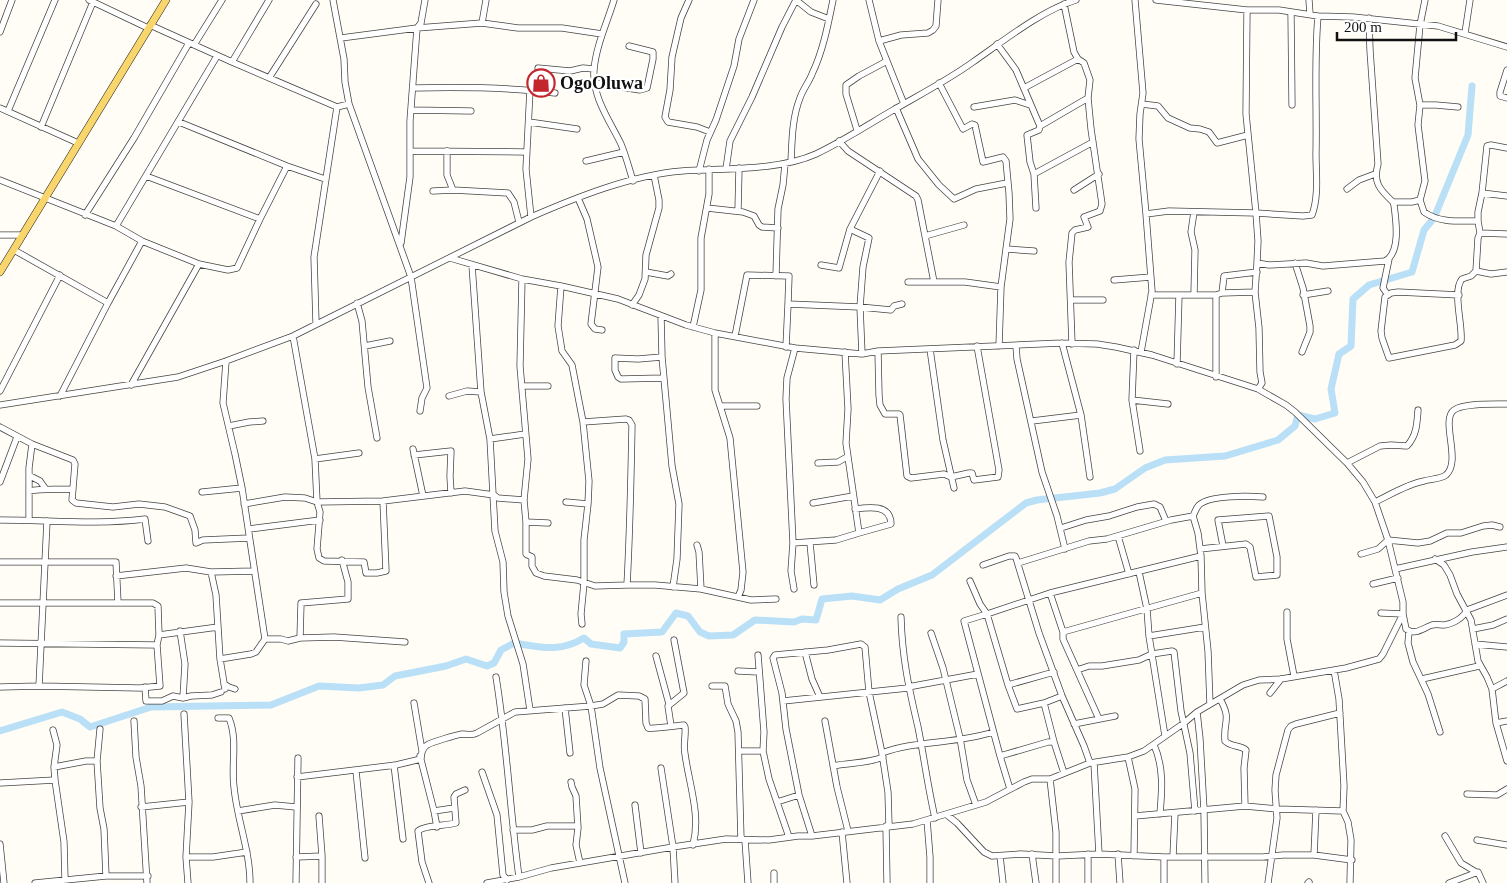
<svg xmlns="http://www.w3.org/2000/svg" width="1507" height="883" font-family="'Times New Roman',serif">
  <rect width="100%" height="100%" fill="#fffdf5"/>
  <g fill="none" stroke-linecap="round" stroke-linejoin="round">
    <!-- river -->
    <path stroke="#b9e0f7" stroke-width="7" d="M0,731L62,712L80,719L90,727L151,707L271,705L319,686L359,688L383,685L395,676L446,666L466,659L487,666L494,663L501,650L514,643C541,647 559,653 584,638L591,644L620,648L624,642V634L662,632L676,613L688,616L700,632L709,636L733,635L755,620L794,622L802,619L816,620L822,599L852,596L880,600L898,589L932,575L1026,503L1037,500L1100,493L1115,489L1145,468L1165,460L1225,456L1278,440L1295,426L1298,415L1315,419L1335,413L1331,389L1339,354L1351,346L1353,299L1369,285L1412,272L1424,230L1434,218L1468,135L1472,86"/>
    <!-- minor casing -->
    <g stroke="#444" stroke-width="7">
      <path id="minor" d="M89,0L148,28
        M333,0L344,59L345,82L349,104
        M614,0C607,23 596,46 594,70C592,97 610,121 621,144C626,156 629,168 633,181
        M689,0L681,18L672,57L670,90L665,117L668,122L697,127L710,132
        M796,0L811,12L829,19
        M869,0L879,41L904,104
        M1135,0L1143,93L1140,114L1139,139L1146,214
        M1156,0L1247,10H1279L1318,16L1353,17L1438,26L1507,47
        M1309,0L1310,14
        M1425,0L1420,25L1415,78L1420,105L1418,125L1425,181L1420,200L1424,212C1439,223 1460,221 1478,221
        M1064,4L1074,52L1078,59L1084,63L1090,80L1088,98L1091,129L1102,204L1100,211L1084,217L1088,227L1075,230L1072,233L1069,262L1072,344
        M1291,13L1292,105
        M1318,16C1314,62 1317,108 1316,154C1316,174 1319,196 1312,215L1303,216L1256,213L1258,241L1257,263L1269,265L1306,263L1323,266L1385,261C1401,253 1396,220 1394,205L1393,202C1379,189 1373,182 1378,164L1370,50L1369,18
        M482,23L486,0
        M150,25L232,62L337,107L349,104L411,277L427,388L422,398L420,411
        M0,32L12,0
        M1465,33L1470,0
        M341,38L417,28L482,23L518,28H562L602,34
        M879,41L901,35L928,33L933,30L936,26L938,0
        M997,44L1016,70L1040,126
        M194,45L222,0
        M232,62L269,0
        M538,68L570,71L583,68L594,69
        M1507,70L1500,92V96L1507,98
        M269,78L316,4
        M594,83L640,90L647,88L653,59V52L629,46
        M939,83L963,129L972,124L975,125L983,162L1003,157L1006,161L1009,193L1010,219L1001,287L999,346
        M413,88C461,87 508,87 555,93
        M1024,88L1078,59
        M530,90L526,169L531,217
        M1142,104L1158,106L1168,118L1190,128L1200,129L1209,132L1217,143L1248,135
        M1420,105H1436L1458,107
        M974,107L1015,100L1030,105
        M0,108L78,143
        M896,108L918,159L939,185L954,199L976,189L1007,183
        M411,110L471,111
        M8,111L55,0
        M179,122L287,166L325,179
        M529,122L577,129
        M41,127L93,2
        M857,130L846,94V85L859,76L887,61
        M839,141L848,151L916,196L918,200L934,282
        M410,151L526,152
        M447,151V175L453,190
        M586,161L624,152
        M791,162C792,141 792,118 800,98C803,89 809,82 812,74C823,51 828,25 833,0
        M726,169L730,141L752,97L782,27L796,0
        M699,171L707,140L716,120L734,66L739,39L754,0
        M1034,174L1093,142
        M146,176L260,219
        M0,180L116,226L142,241L199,264L228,270L237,268L260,219L287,166
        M1347,189L1359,180L1375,174
        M1074,190L1099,174
        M433,191L453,190L508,193L514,202L519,222
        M1482,193L1507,196
        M578,198L587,219L598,267L591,324L595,329L602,330
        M1393,202H1412L1420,200
        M707,208L743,212L754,216L759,225L762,227L778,228
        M1036,208L1034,174L1030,162L1027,135L1039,130L1040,126L1088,98
        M738,211L739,168
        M85,215L134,138L189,43
        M116,226L217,56
        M850,229L869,238L863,267L860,307L862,354
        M1480,233L1507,234
        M0,235H23
        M925,236L964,225
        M401,243L410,177V121L417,28L421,23L425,0
        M1006,249L1034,251
        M14,250L108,303
        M450,258L522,279L561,286L618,299L686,325L715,333L795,348L862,354L878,351L1062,343L1097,344L1116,347L1152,355L1258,389L1286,405L1295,412L1347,463L1363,482L1375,502L1388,540L1403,602V614L1383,654L1379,659L1346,668L1281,679L1259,680L1243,685L1197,712L1184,723L1144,751L1128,757L1090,763L1050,779L1056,832V883
        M1257,263L1255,292L1259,328L1260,372L1262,383L1258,389
        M1295,263L1303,288L1310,326V332L1302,352
        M472,265L481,392L490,439L495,531L503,562L504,592L508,616L523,664L530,710
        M821,265L839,268L850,229L880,171
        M1476,271L1491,274L1507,272
        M646,272L668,276L671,274
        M776,276L778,209L783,185L785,164
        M522,279L520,366L528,459L524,500L526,522L548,523
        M1114,280L1151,277
        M908,282H965L1001,287
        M561,286L558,326L562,351L572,365L583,422L626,419L629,420L632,425C631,479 630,531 627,585
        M1222,293L1224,276L1257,272
        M1151,295H1216L1222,293L1255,292
        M1194,295L1195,250L1191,232L1194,212
        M1216,295V377
        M1303,295L1328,291
        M1388,295L1383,288L1389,259
        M1459,295L1398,292L1391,293L1385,297L1381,331L1382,338L1389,358L1455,345L1461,341C1463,326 1452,291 1462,279L1471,276L1476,271L1478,238L1480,233L1478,221V212L1482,193L1487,146L1491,145L1507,148
        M1071,300H1103
        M357,303L362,321L368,387L377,438
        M632,305L639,295L645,279L646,255L659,208V200L654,175
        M661,316L662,357L667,411L672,466L679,504L677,559L673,587
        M316,323L314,257L337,107
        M693,327L701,290V238L709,194V169
        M715,333V390L730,438L743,572L741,590L738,597
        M293,336L315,459L317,502L320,512L317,549L319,558L324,561L364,562L366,573H377L386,571L383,501
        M735,336L747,275L789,276L788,304
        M1062,343L1081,415L1090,477
        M365,346L390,341
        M1016,346L1017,359L1042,472L1057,516L1065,549
        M786,347L788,304L860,307L891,310L894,306L902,304
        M795,348L787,378L786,399L793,543L836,540L859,533L846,443L848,409L845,352
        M930,349L943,440L954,488
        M1134,350L1132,400L1140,451
        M878,351L879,395L880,405L885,414H899L900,415L907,476L911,478L944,474L951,477L969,473H972L974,480L998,477L999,470L977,346
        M1141,352L1152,291L1146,214L1169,211L1256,213L1246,114L1247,10
        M662,357L638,359L615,358V370L618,377L621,379L664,378
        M226,361L223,403L235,454L242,488L265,639H281L288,641L300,638L334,637L405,642
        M1177,364L1179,295
        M131,385L199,264
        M522,386H548
        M0,391L60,275
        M60,396L108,303L142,241
        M449,396L467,391L481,392
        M1132,400L1168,404
        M0,405L178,377L226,361L293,336L531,217C577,197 632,175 682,171C724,168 778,171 816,154C843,141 869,124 895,109C921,94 948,80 973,62C1002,42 1042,10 1076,0
        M720,406H757
        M1032,421L1081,415
        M229,426L249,422L263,421
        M0,427L32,444L73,460L75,464L72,500L76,503L113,507L139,504L165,507L190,516L195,530L196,543L203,540L249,538
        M490,439L525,434
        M413,449L423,496
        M414,455L451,451L450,476L451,493
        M315,459L359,453
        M818,463L838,462L847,457
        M1347,463L1380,446L1391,445L1407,446C1417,435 1417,423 1418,410
        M30,476L40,481L45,488
        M0,482L17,437
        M29,491C44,488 58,490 73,489
        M202,492L242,488
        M566,502L588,504
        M1375,502C1390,495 1407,484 1424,481C1430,479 1441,479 1446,475C1462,461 1440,420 1454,410C1464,403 1494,404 1507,404
        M813,503L853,496
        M244,504L285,497L305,498L317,502L383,501L465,491L494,495L498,498L524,500
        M855,509C869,507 891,504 891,524L859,533
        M0,520C49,520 97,525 145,519L148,541
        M29,520V468L32,444
        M526,522V554L532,557V566L536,573L544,576L577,580L595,586L627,585H655L701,589L751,600L776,599
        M1061,528L1086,520L1109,516L1137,507L1154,504L1160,507L1166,521
        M249,529L320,520
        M1118,536L1129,574
        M793,543L791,571L794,589
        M810,543L814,585
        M697,545L699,552L701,589
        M1200,549L1246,544L1250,547L1256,577L1277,575V557L1269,516L1218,520L1223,546
        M1361,554L1378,549L1388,540L1418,543L1430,541L1447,533H1461L1483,526L1492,525L1500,527
        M1435,559L1444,565L1450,575L1457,594L1471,620L1478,661L1487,677L1492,689L1496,723L1507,761
        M0,562H116L118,603
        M1018,563L1089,541L1107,539L1171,520L1193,516
        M983,565L1009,556H1015L1016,558L1039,633L1062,696L1084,746L1090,763
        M1395,569L1472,552L1507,547
        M211,572L216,595L220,659L225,689
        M1139,572L1147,609L1149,636L1165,736
        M116,576L186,568L211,572L254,571
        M970,581L980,604L987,614L1050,593L1201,556
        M1373,584L1398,578
        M1050,593L1063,632V639L1099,719
        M0,603C51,603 102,603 153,603L158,606L159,635L157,645L160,686L140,688L39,686L47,521
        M1287,612V639L1294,676
        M1381,613L1403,614L1406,629C1415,636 1423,628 1432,625C1436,624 1440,625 1444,625C1453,624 1463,618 1467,610L1507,595
        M901,617C902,657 909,689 918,727C924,757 928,788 935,818
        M582,624L581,614L584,583V540L588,504L589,481L583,422
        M1473,629L1493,625L1507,619
        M180,631L185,664L183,698
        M1409,631L1408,643L1413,662L1428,694L1440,732
        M1063,632L1202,593
        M931,633L943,668L960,738L967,780L976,805
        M159,635L218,627
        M1149,636L1205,627
        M300,638L301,603L348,599V582L342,560
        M0,643L157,645
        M1475,644L1507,647
        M805,652L812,679L820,697
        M758,655L764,732L763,751L769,779L789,837
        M656,656L669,704
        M220,659L251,654L256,652L265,639
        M586,661L584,685L591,706L600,768L625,883
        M1077,670L1089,666H1102L1139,660L1152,654L1172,651L1174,652L1181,711L1190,753L1195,811
        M1334,670L1339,699L1344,786L1343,811L1348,822L1351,840L1350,883
        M738,671L759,672
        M496,677C507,744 510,811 519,877
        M1422,679L1479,666
        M224,684L229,687L235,689
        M1008,685L1017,709L1044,703L1062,696
        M712,686H725L728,704L736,721L738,732L741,839
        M0,687L39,686
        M145,687L146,701H162L173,696L183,698L191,696L212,695L221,692
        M908,687L978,674
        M1492,689L1507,681
        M1270,693L1281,679
        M1220,699C1232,720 1223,721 1225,741C1231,747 1240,745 1246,750L1244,768L1245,806
        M783,701L908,688
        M414,703L422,751
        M1044,703L1054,742
        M1210,704L1208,651L1202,593L1201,556L1198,533L1193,516C1195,512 1196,508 1199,505C1210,495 1248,496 1263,497
        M565,708L570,753
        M1197,712L1200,739L1204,810L1205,883
        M184,714L189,802L186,857L188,883
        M218,718H229C238,740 231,764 234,787C237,820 250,850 250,883
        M134,721L136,757L141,786L147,883
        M825,721L837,787L848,831
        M1496,723L1507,721
        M1074,724L1115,716
        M671,726L668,706L684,693L674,640
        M100,729L97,761L100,808L104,829L106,876
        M53,730L57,745L54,767L55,780L64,842L65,880
        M1154,745C1164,767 1162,791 1160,814
        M739,751H763
        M882,753C916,740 958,744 993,732
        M420,756L434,811L437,827
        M1000,756L1048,742H1054L1064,773
        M1128,757L1135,789L1134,856
        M1094,763L1099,854
        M394,765L403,839
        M833,766C851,762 866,764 883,757
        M54,767L86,761H97
        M661,768L673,847L675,883
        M356,771L365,858
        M482,772L497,815L503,875L507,880
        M297,777L396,765L421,759C421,754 423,748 427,745C432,742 456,735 462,734C467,734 472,736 477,733L515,712L591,706L603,704L618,695L639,696L645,699L646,723L648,728C655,729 675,726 684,725L685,727C686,736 683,745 685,754C689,784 701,815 693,845
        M571,782L572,787L576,796L578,828L576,845L580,863
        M0,783L55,780
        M1010,789L1000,756L964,621L987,614L1008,685L1054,672
        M1467,794L1497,795L1507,789
        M777,802L799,795
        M635,805L641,853
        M141,807L189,802
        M238,811L275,805L296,807
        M434,811L454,808
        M947,815L957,823L984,852L992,856L1021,854L1057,856L1099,854L1164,857H1263L1283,855H1314L1352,860
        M319,816L322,856V883
        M1135,816L1245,806L1277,809L1343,811
        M927,820L930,857V883
        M886,826L887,883
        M513,830H532L547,826H577
        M842,832L847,883
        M812,836L799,795L786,729L782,693L773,658L775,655L828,650L861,644L865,647L869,692L882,753L888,792L889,826
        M1445,836L1461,863L1476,872
        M745,840L748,883
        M1477,840L1507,845
        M0,844L4,883
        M1032,854L1036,883
        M1088,854V883
        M1118,854L1120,883
        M1314,855L1316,810
        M1000,856L1003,883
        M1173,856L1175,813
        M186,857H213L247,852
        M296,857L322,856
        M1164,857V883
        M774,873V883
        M35,883L106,876H148
        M296,883L298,758
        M429,883L422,862L418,831C424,825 446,826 456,823L454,797L456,794L465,790
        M487,883L519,877L551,868L673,847L726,839L769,840L798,836H812L913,824L986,802L1024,782L1032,779H1050
        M1268,883L1277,818L1275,790L1276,775L1288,730L1291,726L1296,724L1340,713
        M1308,883L1309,882
        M1449,883L1478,872L1483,883"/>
    </g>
    <!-- major casing -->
    <g stroke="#222" stroke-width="8">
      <path id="major" d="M0,272L166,0"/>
    </g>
    <!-- minor -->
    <use href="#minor" stroke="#fff" stroke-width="5.5"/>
    <!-- major -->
    <use href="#major" stroke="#f9d66b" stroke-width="7"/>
  </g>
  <!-- icons -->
  <defs>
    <g id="shop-ring" transform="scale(1.4375)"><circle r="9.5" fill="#fff" stroke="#c4262e" stroke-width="1.5"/><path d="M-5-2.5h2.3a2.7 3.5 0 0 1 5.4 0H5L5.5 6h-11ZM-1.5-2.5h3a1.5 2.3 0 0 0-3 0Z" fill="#c4262e"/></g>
  </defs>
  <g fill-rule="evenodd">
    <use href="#shop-ring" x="541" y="83"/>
  </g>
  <g text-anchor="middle" stroke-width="5" stroke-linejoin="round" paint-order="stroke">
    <!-- poi labels -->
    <g font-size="18" font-weight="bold" fill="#111" stroke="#fff" text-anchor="start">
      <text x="560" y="89">OgoOluwa</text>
    </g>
  </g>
  <!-- scale -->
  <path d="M1337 32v8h119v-8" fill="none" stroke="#111111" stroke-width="2.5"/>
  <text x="1344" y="32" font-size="15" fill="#111111" stroke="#ffffff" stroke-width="4" paint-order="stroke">200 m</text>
</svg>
